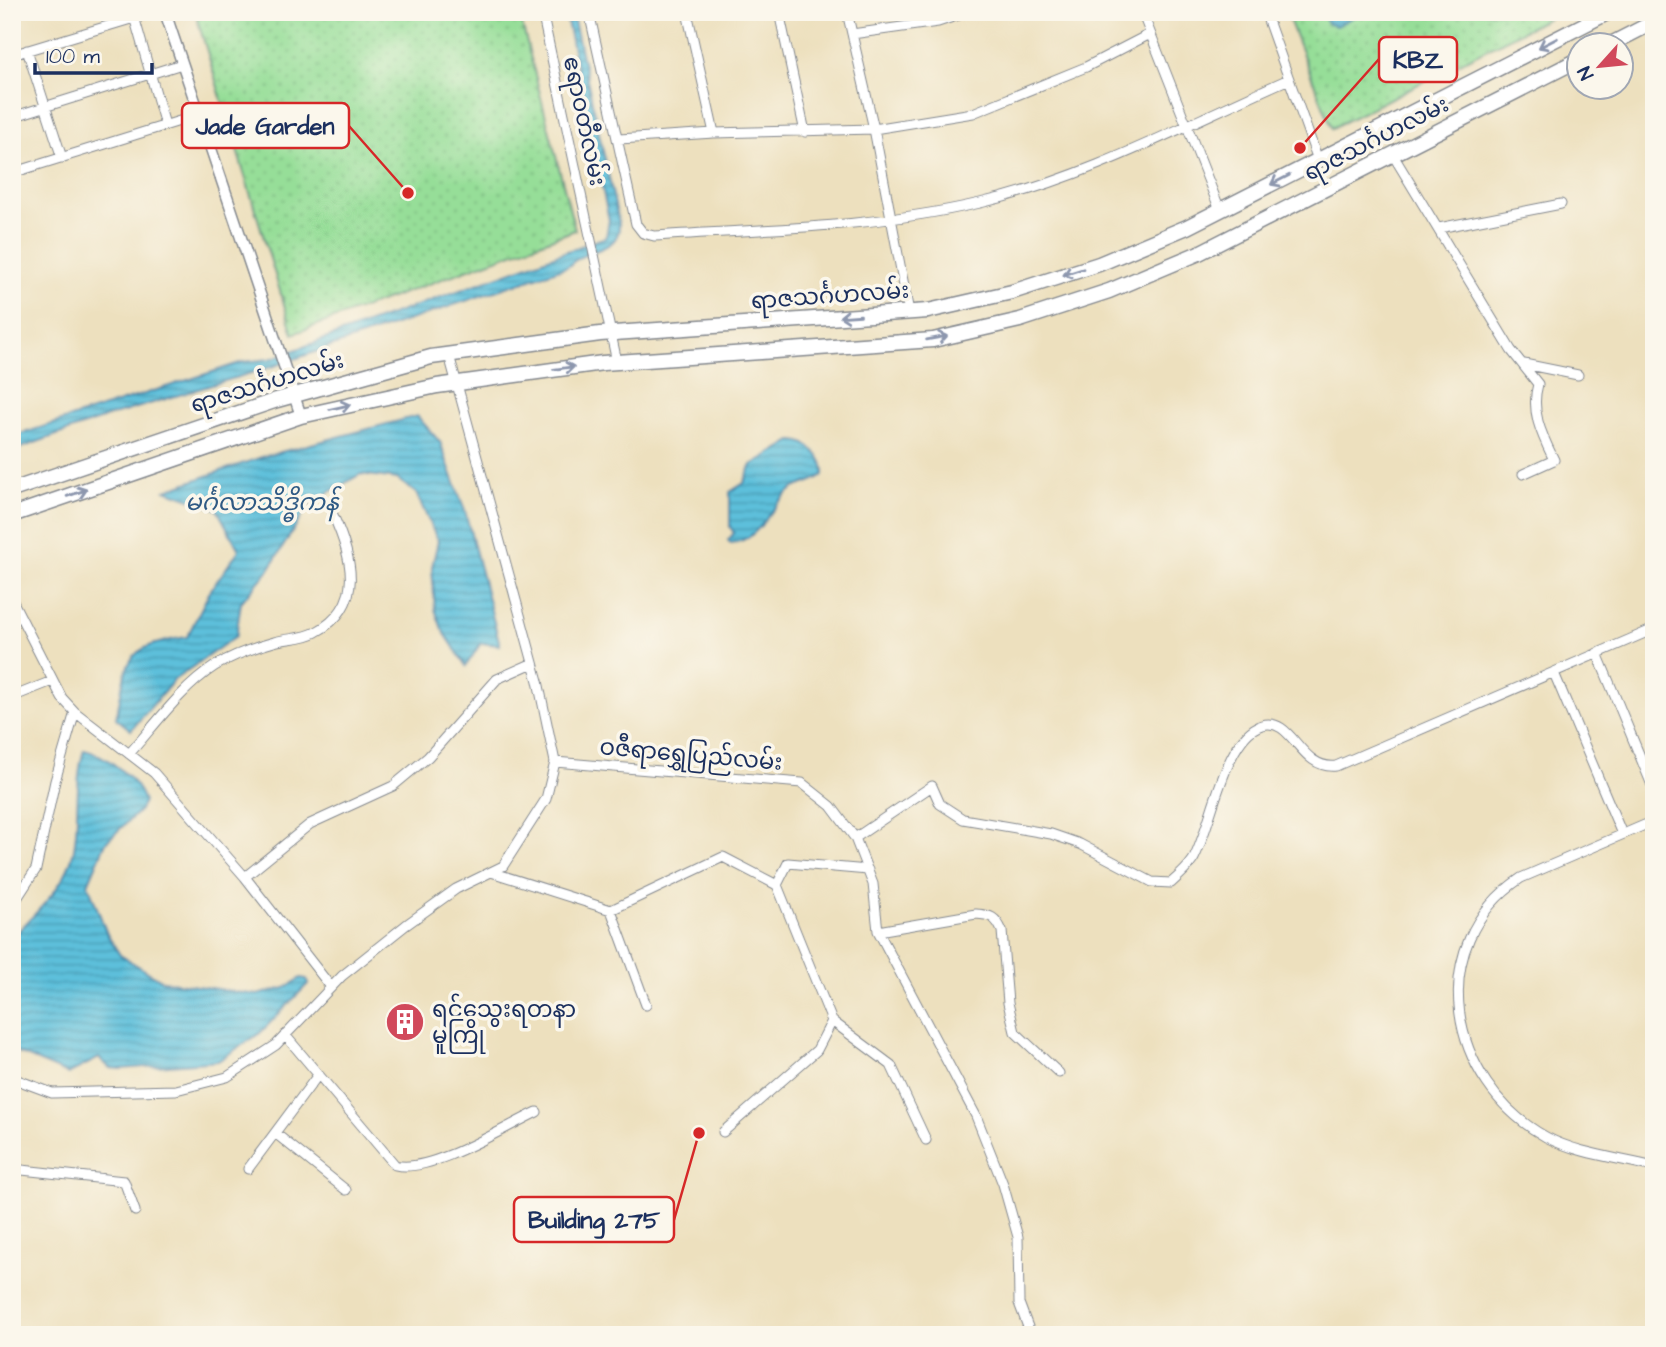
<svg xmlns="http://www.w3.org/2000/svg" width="1666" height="1347" font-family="'Architects Daughter','Noto Sans Myanmar',sans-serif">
  <defs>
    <pattern id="grass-dots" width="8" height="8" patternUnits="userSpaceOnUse" patternTransform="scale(1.75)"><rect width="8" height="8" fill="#96de98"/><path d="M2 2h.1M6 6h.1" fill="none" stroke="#81bf85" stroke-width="1.8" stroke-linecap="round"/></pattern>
    <pattern id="water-rules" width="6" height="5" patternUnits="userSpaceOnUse" patternTransform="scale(1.75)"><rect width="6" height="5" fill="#5dc0db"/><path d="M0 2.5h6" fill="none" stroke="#4c9cb5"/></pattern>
  </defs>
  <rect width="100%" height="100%" fill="#fbf7ec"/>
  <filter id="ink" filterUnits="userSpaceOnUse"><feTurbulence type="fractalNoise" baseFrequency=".0143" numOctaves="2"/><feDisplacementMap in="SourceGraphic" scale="14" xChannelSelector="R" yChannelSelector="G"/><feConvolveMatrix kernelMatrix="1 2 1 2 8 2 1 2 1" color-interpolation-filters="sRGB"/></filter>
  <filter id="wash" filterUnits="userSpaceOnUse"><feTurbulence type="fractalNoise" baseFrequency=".00686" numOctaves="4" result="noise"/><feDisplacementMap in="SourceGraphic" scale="28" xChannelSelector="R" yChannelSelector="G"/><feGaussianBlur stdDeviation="1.57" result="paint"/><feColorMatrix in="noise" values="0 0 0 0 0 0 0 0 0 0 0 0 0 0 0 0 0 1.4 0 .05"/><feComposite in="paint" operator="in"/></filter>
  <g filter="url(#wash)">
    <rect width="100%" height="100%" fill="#ede0be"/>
    <!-- grass -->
    <path fill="url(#grass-dots)" stroke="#58867b" stroke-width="2" d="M195,12H519L575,230L293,334Z
      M1286,12H1560L1332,128Z"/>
    <!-- water -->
    <path fill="url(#water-rules)" stroke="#3c789c" stroke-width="2" d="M565,12H572L619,223C621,254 584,247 569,266L274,366L110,416L12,451V437L243,362L270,359L606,237L609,220Z
      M1322,12H1363L1336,26L1328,24Z
      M417,416L440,442L465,511L500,645L481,643L466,666L442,629L435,609L432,567L438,541L416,493L397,479L361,474L310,503L268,571L241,602L236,636L174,680L131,730L116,718C129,658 121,648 187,637L210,591L239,550L217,509L166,490L262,457Z
      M792,441C808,440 825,458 824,474C815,483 800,483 790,491C769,507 761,541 730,543L728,540L734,533L730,527V492L744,483L752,465Z
      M84,750C106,754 137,779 144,801L140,810L106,842L88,884L107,934L120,955L163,981L257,995L285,988L301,978L307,979L308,984L260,1033L218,1061L120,1069L110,1068L99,1058L68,1074L12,1050V938C36,912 68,885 74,849C80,815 74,783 84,750Z"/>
  </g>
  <g filter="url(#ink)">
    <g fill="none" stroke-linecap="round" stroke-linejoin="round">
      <!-- minor casing -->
      <g stroke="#84888e" stroke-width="11">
        <path id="minor" d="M542,12L617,362
          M589,12L636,224L643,233L654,236C762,229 873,228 980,203C1088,178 1188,123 1289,79
          M687,12L714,133
          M779,12L805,132
          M847,12L874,129L909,312
          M1142,12L1220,210
          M1265,12L1318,160
          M133,13L165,125
          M852,34L938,22L968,12
          M27,50L62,158
          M12,55L154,12
          M12,117L182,64
          M619,139L714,133L874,129L973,113L1086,67L1150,34
          M1393,155L1511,350L1538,384C1530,412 1542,435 1554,460L1523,474
          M12,173L199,115
          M1439,228L1561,204
          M449,355L538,681L555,762L802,783L831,806L855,838L873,884L878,931L976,1116L1003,1184L1018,1237L1019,1303L1031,1335
          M1524,364L1578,375
          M12,600L62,698L75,712L154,773L245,877L331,987
          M1597,653L1654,790
          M1554,673L1622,834
          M12,697L52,681
          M129,754C155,725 181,688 215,666C231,656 256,647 274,642C287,638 304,639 316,632C366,605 352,557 333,515
          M1654,821L1521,878C1422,944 1448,1083 1546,1137C1578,1154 1619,1158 1654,1167
          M855,838L932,786L940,804L963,819L1051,834L1080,844L1152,882L1171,883C1179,876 1187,869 1193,860C1211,829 1224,736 1262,725C1293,716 1299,770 1336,766L1654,629
          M491,872L611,910L723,857L777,885
          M245,877L310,824L393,786L428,757L497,679L533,663
          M12,906L36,869L55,781L75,712
          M611,910L646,1005
          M878,931L976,914C991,915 996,917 1002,931L1008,1003L1015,1032L1059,1073
          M832,1021L891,1065L926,1140
          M285,1035L395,1165C430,1174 503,1128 537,1112
          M12,1078L52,1093L176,1090L227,1077L276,1045L342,976L406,925L456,889L503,866L546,799L555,762
          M723,1132L817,1050L832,1021L777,885L788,863L868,870
          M275,1133L346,1190
          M248,1169L318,1075
          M12,1173L22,1170L124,1181L135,1211"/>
      </g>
      <!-- tertiary casing -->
      <g stroke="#84888e" stroke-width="13">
        <path id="tertiary" d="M165,12L301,416"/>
      </g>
      <!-- primary casing -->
      <g stroke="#84888e" stroke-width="17">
        <path id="primary" d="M1607,46L1654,22
          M12,490L277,400L431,357L600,334L928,311L1012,292L1099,264L1187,227L1609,12
          M12,515L301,416L437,386L603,363L933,340L1020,320L1109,291L1199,253L1578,60"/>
      </g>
      <!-- minor -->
      <use href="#minor" stroke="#fff" stroke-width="9"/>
      <!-- tertiary -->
      <use href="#tertiary" stroke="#fff" stroke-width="10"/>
      <!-- primary -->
      <use href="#primary" stroke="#fff" stroke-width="14"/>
    </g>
    <!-- one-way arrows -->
    <defs><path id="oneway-shaft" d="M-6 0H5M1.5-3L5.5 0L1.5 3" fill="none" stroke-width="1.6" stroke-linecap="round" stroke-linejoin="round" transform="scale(1.75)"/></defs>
    <g stroke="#8d97ae">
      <use href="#oneway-shaft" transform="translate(1548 43) rotate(153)"/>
      <use href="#oneway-shaft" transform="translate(1280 180) rotate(153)"/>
      <use href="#oneway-shaft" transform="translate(1073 272) rotate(162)"/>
      <use href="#oneway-shaft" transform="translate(850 316) rotate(176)"/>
      <use href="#oneway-shaft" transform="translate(937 338) rotate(-10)"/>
      <use href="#oneway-shaft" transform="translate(564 368) rotate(-8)"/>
      <use href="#oneway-shaft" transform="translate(340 407) rotate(-13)"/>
      <use href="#oneway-shaft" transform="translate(77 493) rotate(-19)"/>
    </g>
  </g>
  <!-- icons -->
  <defs>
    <g id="building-disc" transform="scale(2.0125)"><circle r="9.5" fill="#d1495b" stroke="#fbf7ec"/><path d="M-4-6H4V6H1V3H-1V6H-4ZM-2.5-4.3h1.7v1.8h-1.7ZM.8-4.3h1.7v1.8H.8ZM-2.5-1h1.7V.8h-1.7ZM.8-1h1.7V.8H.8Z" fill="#fff"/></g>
  </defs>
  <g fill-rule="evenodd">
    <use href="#building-disc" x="405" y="1022"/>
  </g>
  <g text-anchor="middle" stroke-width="7" stroke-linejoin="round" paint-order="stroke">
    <!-- street labels -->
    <g font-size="23" fill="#1b2f5e" stroke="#fbf7ec">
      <text transform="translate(585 121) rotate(78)" y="8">ဧရာဝတီလမ်း</text>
      <text transform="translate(1376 138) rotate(-27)" y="8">ရာဇသင်္ဂဟလမ်း</text>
      <text transform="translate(830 295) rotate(-4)" y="8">ရာဇသင်္ဂဟလမ်း</text>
      <text transform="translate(267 382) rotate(-17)" y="8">ရာဇသင်္ဂဟလမ်း</text>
      <text transform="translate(691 754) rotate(5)" y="8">ဝဇီရာရွှေပြည်လမ်း</text>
    </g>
    <!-- poi labels -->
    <g font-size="23" fill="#1b2f5e" stroke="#fbf7ec" text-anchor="start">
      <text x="432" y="1017">ရင်သွေးရတနာ<tspan x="432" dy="26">မူကြို</tspan></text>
    </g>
    <!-- water labels -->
    <g font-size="24" font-style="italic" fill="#2f5a84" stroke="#fbf7ec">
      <text x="262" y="510">မင်္ဂလာသိဒ္ဓိကန်</text>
    </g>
  </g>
  <!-- callouts -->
  <path fill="none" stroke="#d62828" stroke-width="2.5" d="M1300 148L1379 59M408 193L349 126M699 1133L674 1220"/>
  <g fill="#d62828" stroke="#fbf7ec" stroke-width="2.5">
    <circle cx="1300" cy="148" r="7"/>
    <circle cx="408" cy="193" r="7"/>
    <circle cx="699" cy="1133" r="7"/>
  </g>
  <g fill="#fbf7ec" stroke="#d62828" stroke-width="2.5">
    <rect x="1379" y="37" width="78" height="45" rx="7"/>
    <rect x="182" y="103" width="167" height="45" rx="7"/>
    <rect x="514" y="1197" width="160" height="45" rx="7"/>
  </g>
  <g font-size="24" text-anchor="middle" font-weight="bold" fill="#1b2f5e">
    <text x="1418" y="68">KBZ</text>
    <text x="265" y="134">Jade Garden</text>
    <text x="594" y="1228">Building 275</text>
  </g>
  <!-- margin -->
  <rect width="1666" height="1347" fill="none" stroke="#fbf7ec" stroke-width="42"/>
  <!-- north arrow -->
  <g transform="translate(1600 66) rotate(243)"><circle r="33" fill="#fbf7ec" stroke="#a1a7b3" stroke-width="2"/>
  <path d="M0-5L12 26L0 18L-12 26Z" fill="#d1495b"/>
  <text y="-10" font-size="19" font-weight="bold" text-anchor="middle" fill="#1b2f5e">N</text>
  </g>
  <!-- scale -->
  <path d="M35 63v10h117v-10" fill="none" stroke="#1b2f5e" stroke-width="3.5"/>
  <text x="46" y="63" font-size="21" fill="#1b2f5e" stroke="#fbf7ec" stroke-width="5" paint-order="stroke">100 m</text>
</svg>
